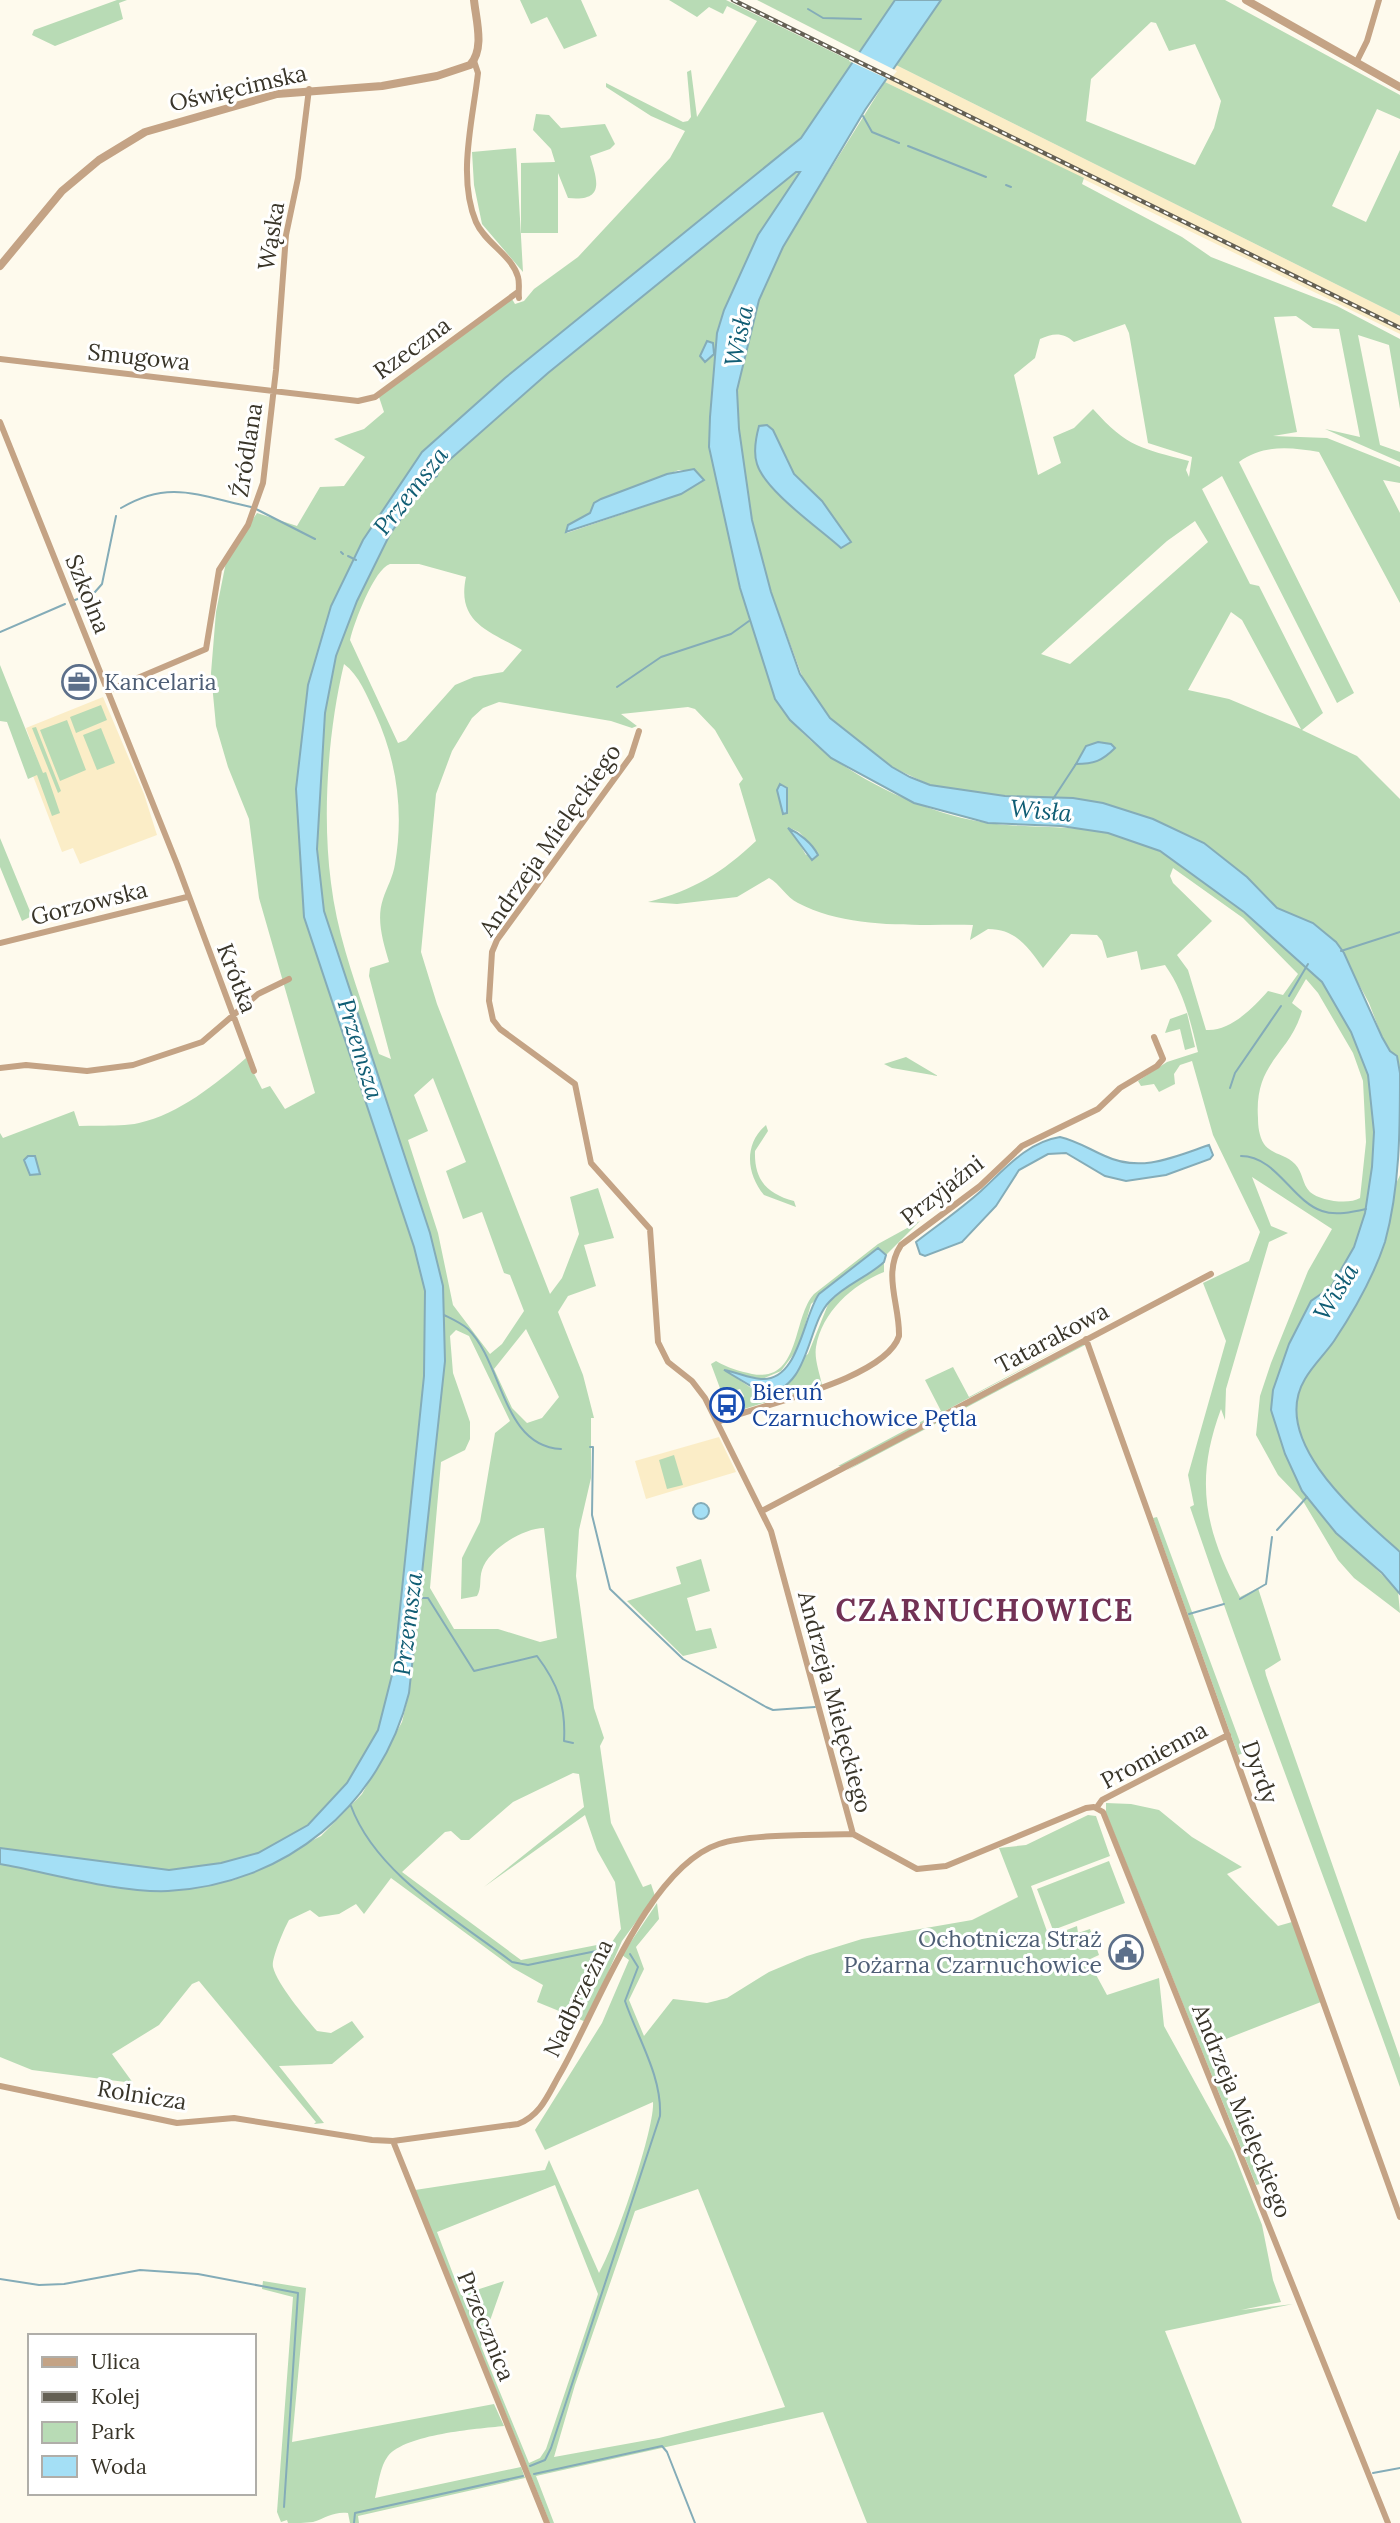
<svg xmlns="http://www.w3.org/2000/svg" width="1400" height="2523" font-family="Lora,serif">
  <rect width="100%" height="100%" fill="#fefaed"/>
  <!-- built -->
  <path fill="#fbedc7" d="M896,65L1400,316V334L885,82Z
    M103,697L144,794L157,835L80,864L73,848L62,852L33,776L42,772L26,728Z
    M719,1437L736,1472L646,1499L635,1461Z"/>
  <!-- green -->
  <path fill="#b8dbb5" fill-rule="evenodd" d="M117,0H127L119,3L123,19L55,46L32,35L34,30Z
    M520,0H581L597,36L564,49L547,17L531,24Z
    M669,0H726L853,62L801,138L505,378L422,452L363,540L331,606L296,789L304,917L414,1247L425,1291L424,1376L394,1667L378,1730L347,1783L308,1825L258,1853L221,1863L169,1870L0,1848V1133L3,1138L74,1111L79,1126C98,1125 121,1127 139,1123C179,1114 216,1084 246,1058L262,1089L270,1086L285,1109L315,1093L259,898L249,819L228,767L216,726L211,673L216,612L227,557L257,513L297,526L320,487L344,486L365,457L334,439L364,429L384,412L379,397L512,299L515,304L524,301L534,289L578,257L670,158L685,131L651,116L606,87V83L683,122L688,121L691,117L687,72L691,70L697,117L757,21L727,6L723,14L709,7L697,17Z
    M757,0H895L859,52Z
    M941,0H1225L1400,95V119L1377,109L1332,206L1366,222L1400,150V316L896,65ZM1151,22L1156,23L1169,51L1195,44L1221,101L1214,128L1195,165L1086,121L1091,79Z
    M885,82L1084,178L1082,184L1182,237L1211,257L1337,306L1400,339V409L1389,345L1358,335L1380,445L1400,452V462L1325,429L1360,437L1339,329L1313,328L1296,316L1274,317L1297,432L1273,436L1327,438L1400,467V483L1383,480L1400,513V603L1319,452C1291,447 1263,444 1239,462L1354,693L1337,703L1222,476L1202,489L1250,584L1259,586L1323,713L1302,730L1357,756L1400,799V1073L1397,1056L1390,1051L1382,1037L1369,1003L1336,942L1313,923L1277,908L1246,877L1203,843L1153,819L1103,803L1073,798L1005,796L930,785L892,767L853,738L830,718L805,684L771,592L752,520L739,429L737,390L759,300L782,247ZM1125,324L1129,333L1148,443L1192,457L1189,477L1186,470L1189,461C1141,448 1128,448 1093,409L1074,428L1053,437L1061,463L1038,475L1014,375L1035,358L1040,339C1053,333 1063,332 1074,342ZM756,440L787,458L794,474L822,501ZM1195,521L1208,542L1070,664L1041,654L1167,541ZM1231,612L1242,620L1301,729L1229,699L1188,690Z
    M536,114L549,115L561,128L605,124L615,144L610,149L590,156C597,180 606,202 568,198L558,173V233H521V163L555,162L551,149L533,130Z
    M516,148L523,272L482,224L474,185L472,152Z
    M796,172H801L758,235L724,310L717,333L710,417L709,447L740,588L775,699C813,762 916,813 988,823C1032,829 1077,824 1121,836C1175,851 1218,892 1260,926C1282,944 1308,962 1324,985C1341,1012 1361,1043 1368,1075C1380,1126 1376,1220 1346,1264C1342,1271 1336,1281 1331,1286C1324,1293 1316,1294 1311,1303C1298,1324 1271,1385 1272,1409C1272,1414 1277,1421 1278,1427C1293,1501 1349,1539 1398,1591L1400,1613L1354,1578L1338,1560L1303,1501L1278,1475L1256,1435L1260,1396L1271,1363L1308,1271L1332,1229L1252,1177L1271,1226L1288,1233L1269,1242L1226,1389L1225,1420L1221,1409C1194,1482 1205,1529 1240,1597L1258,1588L1281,1660L1265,1670L1266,1675L1400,2058V2087C1331,1893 1256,1702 1190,1507L1194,1505L1188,1475L1226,1341L1203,1283L1249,1261L1260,1232L1213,1135L1192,1061L1180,1065L1174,1074L1175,1084L1159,1092L1154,1084L1141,1086L1138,1081L1167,1062L1198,1052C1190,1020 1184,992 1165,965L1141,970L1137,951L1107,958L1102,941L1097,935L1071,934L1043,968C1028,947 1016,929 988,929L970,940L973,925C917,924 849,930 798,903C786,897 780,884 769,878L737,897L677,904L648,902C694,890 722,873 756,841L739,784L743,779L715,730L695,709L688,707L621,714L637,726L632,728L611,721L499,702L483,708L472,718L452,751L436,794L421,952L437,1004L550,1294L562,1278L579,1234L570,1197L598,1188L614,1238L584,1245L596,1286L568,1296L558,1312L583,1375L594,1418H591V1478L579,1530L576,1576L594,1708L604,1738L600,1746L611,1823L643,1887L651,1884L655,1896L622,1941L586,2022L537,2002L543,1985L513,1968L391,1878L364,1914L356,1904L339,1914L319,1917L310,1910L289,1920C285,1927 271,1959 273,1967C277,1984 305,2017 317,2031L331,2033L352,2021L364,2037L332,2064L279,2066L324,2123L314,2124L316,2122L199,1981L192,1984L159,2025L112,2054L133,2083L32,2070L0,2057V1864L121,1888L167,1891L234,1880L321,1836L362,1794L402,1722L409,1693L445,1361L443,1286L430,1233L324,911L317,849L325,713L336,656L357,601L390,534L428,481L437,476L438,470L548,373ZM679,470L696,471L704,480L681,494L567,533L568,525L590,513L594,503L601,499ZM390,564H419L466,577C456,623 490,631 522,650L503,672L474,677L455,685L406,740L398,743L350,640C354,623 374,569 390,564ZM344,664C359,675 367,696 375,713C397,761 404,812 395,864C393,877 387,887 383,899C376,920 383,941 389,962L370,968L369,976L391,1059L379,1054C361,998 338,942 331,883C322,815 328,731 344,664ZM790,828L799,832L815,849L806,855ZM1173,868L1243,918L1298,974L1283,995L1268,991C1254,1007 1230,1032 1206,1030L1188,970L1177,955L1212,921L1173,883L1170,876ZM1306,979L1318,993L1353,1053L1363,1081L1366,1142L1360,1198C1349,1205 1320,1201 1310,1192C1302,1184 1303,1172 1295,1164C1286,1154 1272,1155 1264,1144C1259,1136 1258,1126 1258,1118C1254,1062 1290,1054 1302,1011L1292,1003ZM433,1078L466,1162L446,1171L463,1219L482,1212L504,1273L510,1275L524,1311L502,1344L490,1354L453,1305L438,1233L408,1140L428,1131L414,1095ZM526,1329L559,1397L542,1418L527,1423L512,1408L494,1369ZM456,1330L469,1336L510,1421L495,1433L480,1522L462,1558L461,1599L477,1596C482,1588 479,1579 482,1570C488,1550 523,1528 544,1528L557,1638L540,1642L498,1629H454L430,1588L441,1462L465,1450L470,1439V1422L453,1373L450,1336ZM573,1773L579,1774L584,1807L484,1887L585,1815L597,1850L615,1882L621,1929L612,1942L521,1960L402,1872L445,1832L451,1831L461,1840H469L513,1802Z
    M0,665L43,773L46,772L60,813L52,816L37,775L28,779L7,722L0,721Z
    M101,705L107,720L76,733L70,717Z
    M67,720L86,770L60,781L40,730Z
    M36,727L61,791L58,793L32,728Z
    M101,728L115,763L97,770L83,735Z
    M0,838L32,916L22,921L0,867Z
    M1187,1013L1195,1047L1185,1050L1180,1029L1165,1033L1170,1019Z
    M906,1057L938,1076L892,1068L884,1064Z
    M766,1125L768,1131L755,1151C754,1180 767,1194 794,1201L796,1207L764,1195C746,1173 744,1144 766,1125Z
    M1400,1175V1552C1362,1518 1281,1452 1298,1393C1302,1381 1310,1370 1317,1360Z
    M920,1221L886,1255L878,1248L811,1304L799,1347L781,1371L762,1379L728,1372L754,1390L808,1354L829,1302L858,1278L884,1262V1272C852,1285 822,1312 816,1347C814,1359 820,1374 822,1385L744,1409L741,1401L744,1396L740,1389L733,1391L724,1399L711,1364L716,1361C728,1368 739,1371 752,1374C801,1383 792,1318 814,1294L878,1244Z
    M1082,1337L843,1466H838L941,1411L925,1380L953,1367L969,1397Z
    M1082,1344L1085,1345L846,1471L867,1458Z
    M674,1455L683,1485L667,1489L659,1460Z
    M1157,1517L1244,1753L1238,1755L1153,1518Z
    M701,1559L710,1591L687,1598L696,1631L711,1628L717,1648L683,1656L627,1601L681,1584L676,1567Z
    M1106,1803L1131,1804L1159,1810L1192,1837L1242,1867L1227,1874L1278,1926L1292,1922L1321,2002L1208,2046L1260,2184L1256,2185L1106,1813Z
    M1088,1815L1096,1816L1110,1856L1031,1886L1049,1937L1077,1926L1078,1933L1090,1929L1099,1955L1088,1960L1107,1995L1159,1978L1164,2026L1233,2151L1262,2225L1273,2280L1281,2302L1241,2310L1293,2304L1165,2331L1242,2523H867L823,2412L536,2476L554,2523H550L415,2190L545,2170L549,2160L599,2273C614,2248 655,2129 653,2102L545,2150L535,2130L602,2023L629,1960L622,1955L657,1903L659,1919L636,1947L644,1969L629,2000L644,2036L673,1999L707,2003L727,1998L769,1972L807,1956L862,1939L972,1920L1018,1897L999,1848L1026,1845ZM555,2185L598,2294L546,2449L540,2458L529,2463L481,2346L504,2281L461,2295L437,2232ZM698,2189L785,2407L659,2438L554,2457L575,2385L635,2211Z
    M1109,1861L1125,1903L1053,1930L1037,1889Z
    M263,2281L306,2288L292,2442L494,2404L504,2426C476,2429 406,2434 388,2456C380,2466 378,2486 375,2498L521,2467L525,2478L358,2516L359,2523H350L348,2513C335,2511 325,2518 313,2522C306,2523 296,2523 288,2523L287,2520L281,2522L277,2512L293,2297L262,2289Z"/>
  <!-- water -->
  <path fill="#a4dff5" stroke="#84acb8" stroke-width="2" d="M895,0H941L865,110L783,247L759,300L737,390L739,429L752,520L771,592L800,674L830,718L892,767L910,777L930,785L1005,796L1073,798L1103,803L1153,819L1204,843L1247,877L1277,908L1313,923L1336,942L1344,953L1382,1037L1390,1051L1397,1056L1400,1073C1400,1129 1400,1187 1385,1242C1374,1275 1354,1311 1334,1341C1325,1354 1313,1365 1305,1379C1268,1441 1360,1516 1400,1552V1594L1382,1573L1336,1533L1302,1491L1285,1454L1271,1410L1273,1390L1289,1344L1311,1301L1331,1287L1354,1247L1365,1213L1372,1167L1374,1132L1368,1075L1351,1032L1322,982L1244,912L1160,851L1108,833L1061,826L988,823L914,803L831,758L790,720L775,699L740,588L709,447L710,417L717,333L724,310L758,235L800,172H796L548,373L438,470L437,476L428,481L390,534L357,601L336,656L325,713L317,849L324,911L430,1233L443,1286L445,1361L409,1693C381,1806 285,1885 168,1891C119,1893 50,1873 0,1864V1848L169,1870L221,1863L258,1853L308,1825L347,1783L378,1730L394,1667L424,1376L425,1291L414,1247L304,917L296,789L308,685L331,606L363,540L422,452L505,378L801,138Z
    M707,341L713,343L714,354L705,362L700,356Z
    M767,425L773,430L794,474L822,501L851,542L841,548C819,528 765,491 757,464C753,452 756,437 759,426Z
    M694,469L704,480L681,494L566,532L568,525L590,513L594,503L601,499L667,474Z
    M1098,742L1111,744L1115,748C1102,761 1094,764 1076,764L1086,746Z
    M780,784L787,788V813L783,814L777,790Z
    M788,828C799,833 812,843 818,855L812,860Z
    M1060,1137C1077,1141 1089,1149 1105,1156C1141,1173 1174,1157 1209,1145L1213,1155L1210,1159L1166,1175L1126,1181L1105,1176L1066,1153L1048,1154L1019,1170L996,1206L962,1242L925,1256L920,1254L916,1242C938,1225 961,1209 981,1191C1004,1170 1027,1142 1060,1137Z
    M28,1156H35L40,1174L30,1175L24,1160Z
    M878,1248L886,1255L884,1262C868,1277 846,1284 830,1301C806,1325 811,1389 764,1394L724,1370C736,1372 749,1378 761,1379C799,1382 803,1316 819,1294Z
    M693 1511a8 8 0 1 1 16 0a8 8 0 1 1-16 0Z"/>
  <!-- pier -->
  <path fill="#fefaed" d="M856,51L859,52L897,71L890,80L849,61Z"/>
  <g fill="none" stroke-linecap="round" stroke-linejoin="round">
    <!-- stream -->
    <path stroke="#84acb8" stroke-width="2" d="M808,9L823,18L861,19
      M863,116L872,132L899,143
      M908,146L986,177
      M1006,185L1011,187
      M121,508C170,479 199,496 251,507
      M256,509L315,539
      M341,552L343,554
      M348,556L356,560
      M75,600L95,592L102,584L116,516
      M0,632L65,604
      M617,687L661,657L731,634L749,621
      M1053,799L1076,764
      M1341,951L1400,932
      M1289,996L1308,964
      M1230,1088L1235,1073L1281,1006
      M1241,1156C1276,1156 1292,1201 1322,1211C1335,1216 1353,1212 1366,1209
      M444,1315C452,1319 461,1323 468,1329C503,1363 502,1446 561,1449
      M590,1447H593L592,1515L610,1589L683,1659L766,1707L773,1710L815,1707
      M1277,1530L1307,1497
      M421,1598H428L474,1671L537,1656C558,1684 566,1706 564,1741L573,1743
      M1240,1599L1266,1584L1272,1537
      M1189,1614L1224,1604
      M351,1806C376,1874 456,1919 512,1962L528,1965L606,1949
      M0,2279L39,2285L64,2284L140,2270L198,2274L298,2293L284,2507
      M530,2466L545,2460L551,2448L660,2116C662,2076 638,2039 625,2001L638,1967L630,1954
      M1373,2473L1400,2468
      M534,2474L662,2446L667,2452L695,2523
      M354,2523L355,2513L523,2476"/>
    <!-- minor -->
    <path stroke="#c4a385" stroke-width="6" d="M474,61L478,73C473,119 457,177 476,222C485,243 512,255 518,277C520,284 518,291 519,298
      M1356,63L1367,41L1379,0
      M0,359L358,401L375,397L518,292
      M0,422L177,864L254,1071
      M107,691L206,649L219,570L248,525L263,483L276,370L286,235L298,178L309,89
      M639,731L631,756L497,940L492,952L489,1001L493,1020L500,1029L575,1084L591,1163L650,1229L658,1342L668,1362L692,1381L705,1398L771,1531L853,1834L917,1869L946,1866L1086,1808L1094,1807L1103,1812L1388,2523
      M0,943L187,897
      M0,1068L26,1065L87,1071L133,1065L202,1042L258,994L289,979
      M1086,1339L1400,2217
      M717,1422C758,1405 885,1380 899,1336C900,1305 882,1274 901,1245L980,1186L1022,1146L1098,1109L1120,1088L1157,1066L1163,1059L1154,1037
      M762,1511L1211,1274
      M1097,1807L1102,1800L1228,1735
      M0,2086L177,2123L234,2118L372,2140L393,2141L518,2124C542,2115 549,2092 561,2072C597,2009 648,1867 719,1844C748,1834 819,1835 853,1834
      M393,2141L547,2523"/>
    <!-- tertiary -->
    <path stroke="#c4a385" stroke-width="8" d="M1246,0L1400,87
      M0,266L62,191L99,160L145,132L277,94L382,86L437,76L470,65C485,49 476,20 474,0"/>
    <!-- rail casing -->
    <g stroke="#646054" stroke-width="4.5">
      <path id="rail" d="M733,0L1400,328"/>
    </g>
    <!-- rail -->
    <use href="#rail" stroke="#fff" stroke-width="2" stroke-dasharray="5" stroke-linecap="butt"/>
  </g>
  <!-- icons -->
  <defs>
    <g id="office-ring" transform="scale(1.75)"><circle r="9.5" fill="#fff" stroke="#5c6f8a" stroke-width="1.5"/><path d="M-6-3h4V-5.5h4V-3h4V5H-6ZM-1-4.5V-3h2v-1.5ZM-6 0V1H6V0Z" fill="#5c6f8a"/></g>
    <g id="bus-ring" transform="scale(1.75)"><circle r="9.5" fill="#fff" stroke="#1a4fb4" stroke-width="1.5"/><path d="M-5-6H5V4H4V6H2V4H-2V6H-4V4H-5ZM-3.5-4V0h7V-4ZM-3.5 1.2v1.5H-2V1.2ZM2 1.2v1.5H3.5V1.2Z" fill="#1a4fb4"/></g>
    <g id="civic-ring" transform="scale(1.75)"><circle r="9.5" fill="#fff" stroke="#5c6f8a" stroke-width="1.5"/><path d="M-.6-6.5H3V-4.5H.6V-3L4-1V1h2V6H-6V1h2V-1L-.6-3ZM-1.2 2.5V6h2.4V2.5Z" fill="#5c6f8a"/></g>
  </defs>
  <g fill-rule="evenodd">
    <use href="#office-ring" x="79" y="682"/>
    <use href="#bus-ring" x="727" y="1405"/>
    <use href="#civic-ring" x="1126" y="1952"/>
  </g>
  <g text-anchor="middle" stroke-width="6" stroke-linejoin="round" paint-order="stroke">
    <!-- street labels -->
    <g font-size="23" fill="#393529" stroke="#fff">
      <text transform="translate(238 88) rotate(-13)" y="8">Oświęcimska</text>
      <text transform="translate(271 236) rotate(-81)" y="8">Wąska</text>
      <text transform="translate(412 348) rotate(-36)" y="8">Rzeczna</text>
      <text transform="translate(139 357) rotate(6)" y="8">Smugowa</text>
      <text transform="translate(247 450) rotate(-81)" y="8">Źródlana</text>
      <text transform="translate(88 594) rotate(68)" y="8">Szkolna</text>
      <text transform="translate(550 840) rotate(-55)" y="8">Andrzeja Mielęckiego</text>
      <text transform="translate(89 903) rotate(-14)" y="8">Gorzowska</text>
      <text transform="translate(237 978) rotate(69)" y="8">Krótka</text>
      <text transform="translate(942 1190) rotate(-38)" y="8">Przyjaźni</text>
      <text transform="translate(1052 1338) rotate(-28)" y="8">Tatarakowa</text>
      <text transform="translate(835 1702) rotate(75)" y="8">Andrzeja Mielęckiego</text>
      <text transform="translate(1154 1755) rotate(-28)" y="8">Promienna</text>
      <text transform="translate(1260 1772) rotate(70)" y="8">Dyrdy</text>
      <text transform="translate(578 1998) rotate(-64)" y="8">Nadbrzeżna</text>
      <text transform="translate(142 2095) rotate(9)" y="8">Rolnicza</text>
      <text transform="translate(1242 2111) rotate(68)" y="8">Andrzeja Mielęckiego</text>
      <text transform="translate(486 2326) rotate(68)" y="8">Przecznica</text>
    </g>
    <!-- service labels -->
    <g font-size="23" fill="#4e5e75" stroke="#fff" text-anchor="start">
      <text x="104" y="690">Kancelaria</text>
      <text x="1102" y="1947" text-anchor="end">Ochotnicza Straż<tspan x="1102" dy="26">Pożarna Czarnuchowice</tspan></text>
    </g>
    <!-- transit labels -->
    <g font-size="23" fill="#164399" stroke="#fff" text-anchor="start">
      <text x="752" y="1400">Bieruń<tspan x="752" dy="26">Czarnuchowice Pętla</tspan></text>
    </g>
    <!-- water labels -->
    <g font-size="24" font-style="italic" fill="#105d74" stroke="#fff">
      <text transform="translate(739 336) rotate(-78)" y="8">Wisła</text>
      <text transform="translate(411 491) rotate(-52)" y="8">Przemsza</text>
      <text transform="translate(1041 811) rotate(5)" y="8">Wisła</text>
      <text transform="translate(360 1049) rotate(73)" y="8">Przemsza</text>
      <text transform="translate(1336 1292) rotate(-58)" y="8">Wisła</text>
      <text transform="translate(408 1624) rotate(-83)" y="8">Przemsza</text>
    </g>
    <!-- district labels -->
    <g font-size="30" font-weight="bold" letter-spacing="2" fill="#723255" stroke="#fff">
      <text x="985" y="1621">CZARNUCHOWICE</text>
    </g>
  </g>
  <!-- legend -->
  <rect x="28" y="2334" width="228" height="161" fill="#ffffff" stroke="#b0aea9" stroke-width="2"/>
  <rect x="42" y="2357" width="35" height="10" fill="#c4a385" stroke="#b0aea9" stroke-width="2"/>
  <text x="91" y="2369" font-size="21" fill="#393529">Ulica</text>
  <rect x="42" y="2392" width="35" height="10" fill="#646054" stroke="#b0aea9" stroke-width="2"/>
  <text x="91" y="2404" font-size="21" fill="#393529">Kolej</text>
  <rect x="42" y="2422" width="35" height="21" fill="#b8dbb5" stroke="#b0aea9" stroke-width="2"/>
  <text x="91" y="2439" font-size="21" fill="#393529">Park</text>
  <rect x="42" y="2456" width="35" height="21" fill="#a4dff5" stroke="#b0aea9" stroke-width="2"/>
  <text x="91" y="2474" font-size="21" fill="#393529">Woda</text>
</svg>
